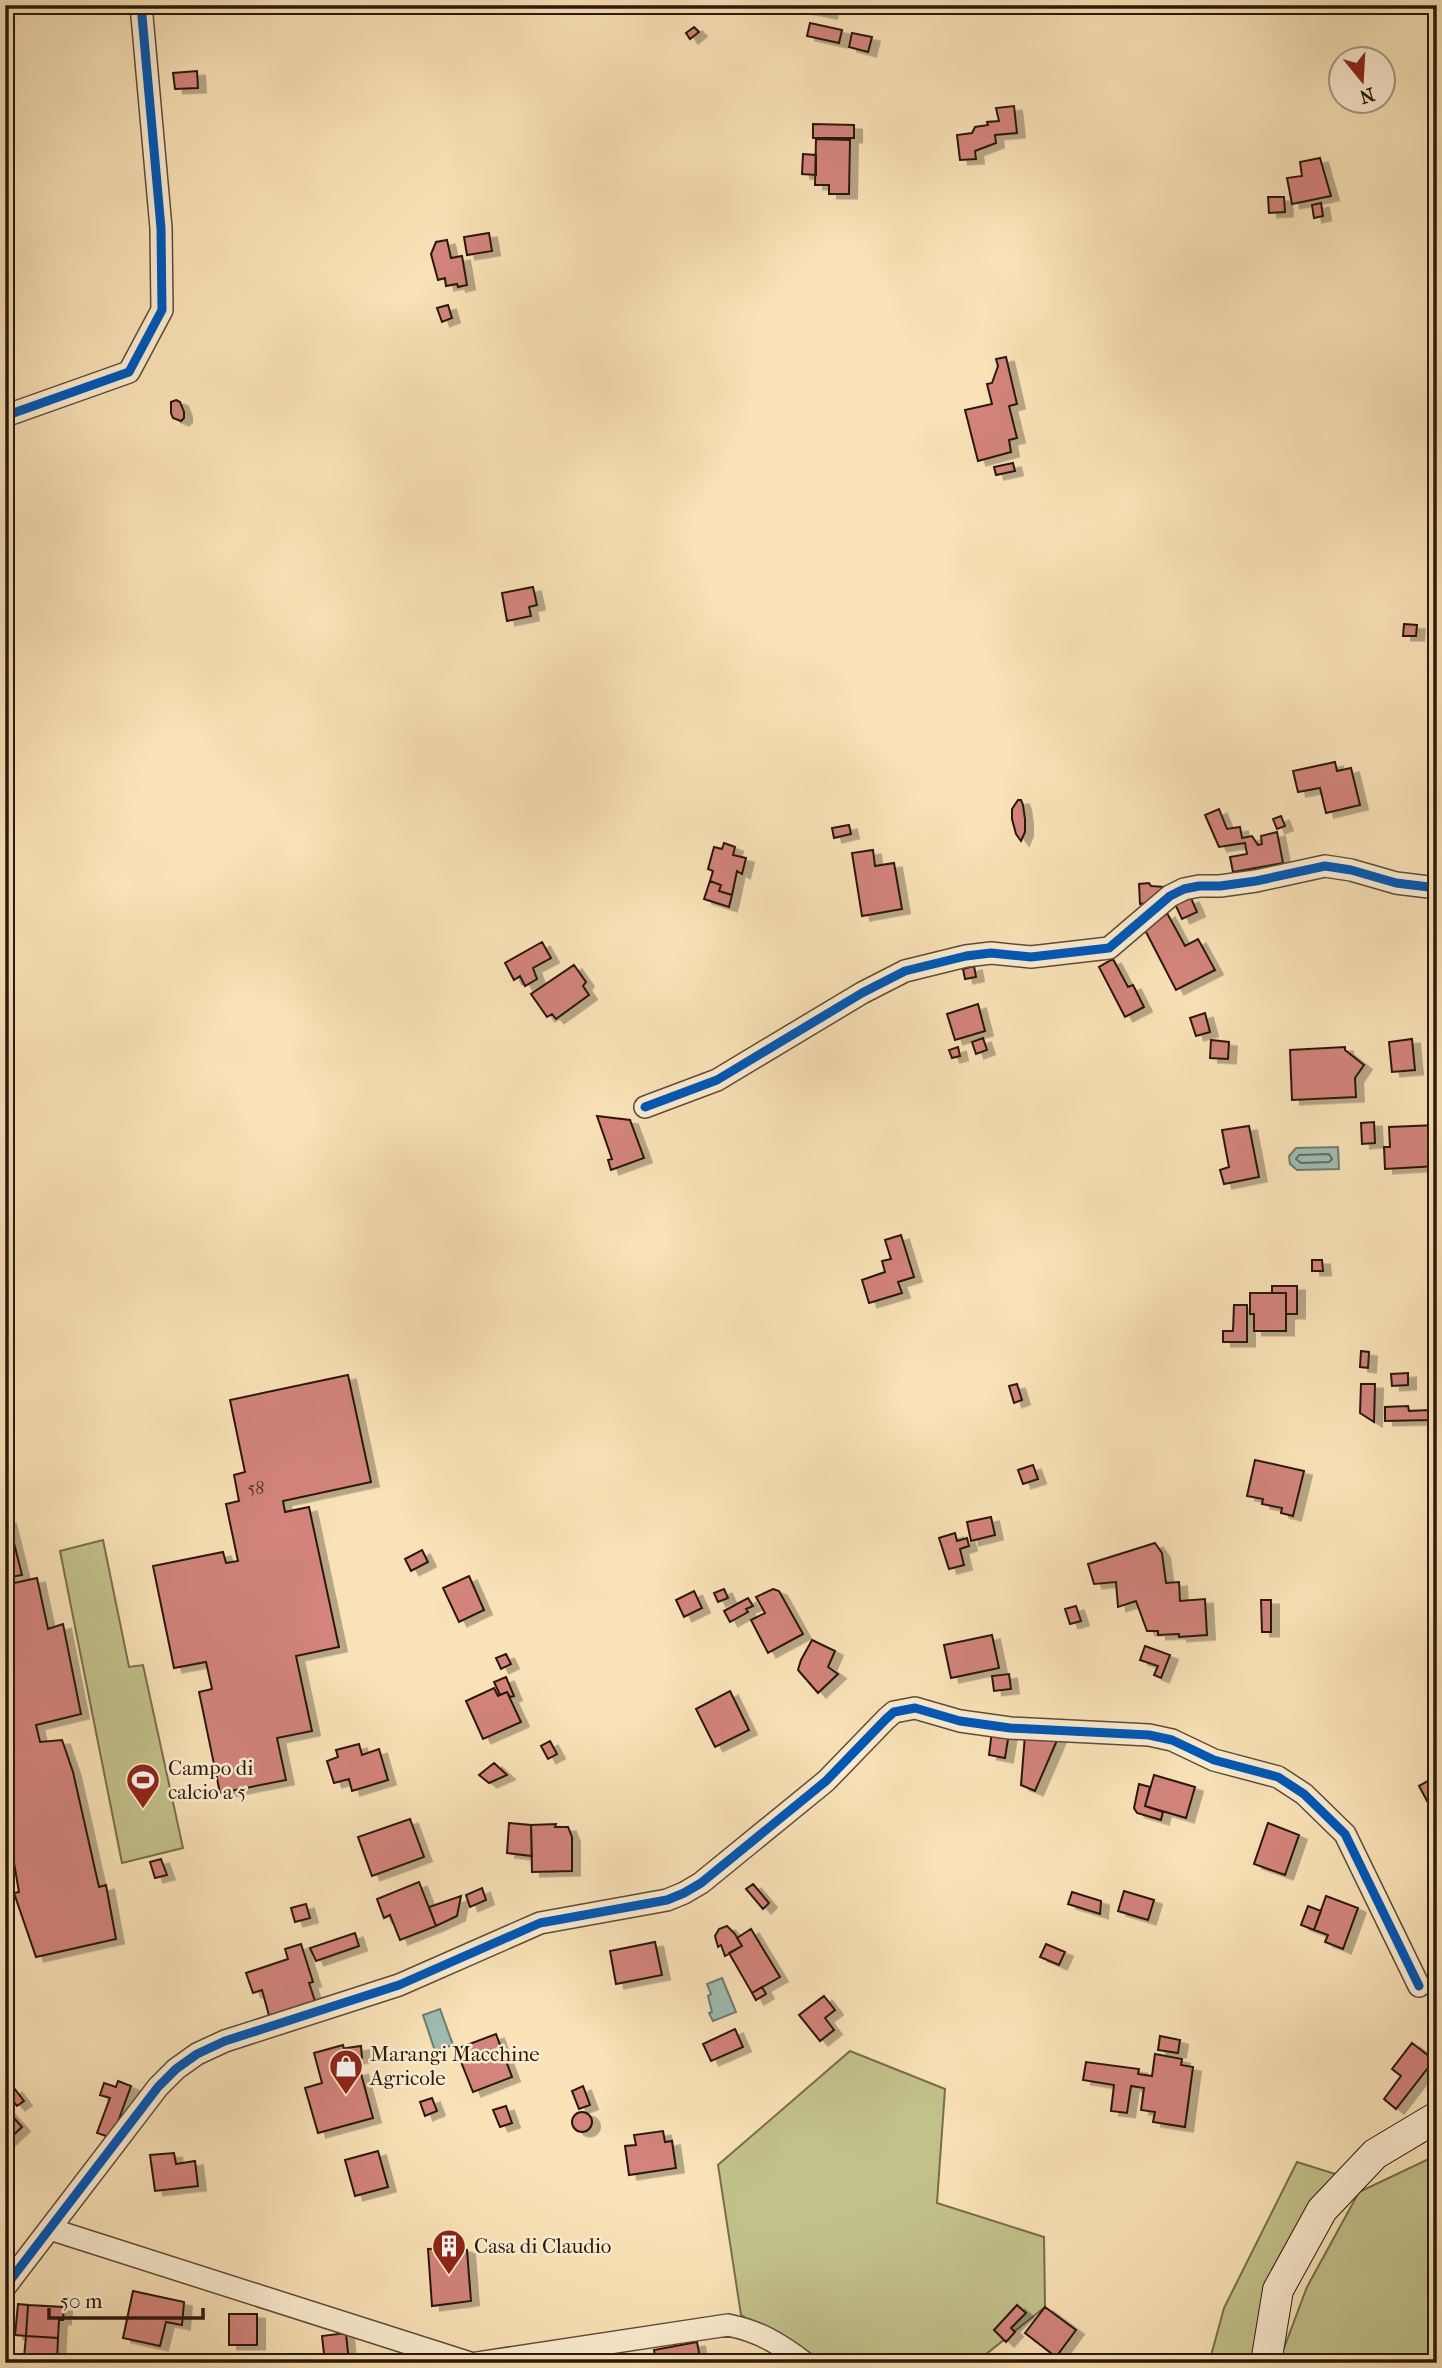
<svg xmlns="http://www.w3.org/2000/svg" width="1442" height="2368" font-family="'IM FELL French Canon',serif">
  <defs>
    <filter id="shadow"><feDropShadow dx="8" dy="4.5" stdDeviation="0" flood-color="#0004"/></filter>
  </defs>
  <rect width="100%" height="100%" fill="#f9e2b7"/>
  <filter id="stains"><feTurbulence type="fractalNoise" baseFrequency=".00286" numOctaves="4"/><feColorMatrix values="0 0 0 0 .2 0 0 0 0 .09 0 0 0 0 .02 0 0 0 .5 -.17"/></filter>
  <radialGradient id="worn" r=".72"><stop offset=".6" stop-color="#630" stop-opacity="0"/><stop offset="1" stop-color="#630" stop-opacity=".3"/></radialGradient>
  <!-- green -->
  <path fill="#c3c28b" stroke="#766e4c" stroke-width="2" d="M103,1540L129,1667L143,1665L183,1848L122,1863L60,1551Z
    M850,2051L945,2089L937,2203L1044,2237L1045,2307L975,2363H821L741,2315L718,2165Z
    M1437,2151V2363H1282L1281,2356L1307,2287L1359,2192L1429,2159Z
    M1297,2162L1345,2177L1308,2225L1268,2363H1209L1224,2308Z"/>
  <!-- water -->
  <path fill="#9ebdb2" stroke="#707b70" stroke-width="2" d="M1338,1147L1339,1169L1297,1170L1290,1164L1289,1156L1296,1148Z
    M722,1978L736,2012L713,2021L709,2013L712,2012L708,1996L711,1994L707,1984Z
    M440,2009L453,2045L435,2051L423,2015Z"/>
  <g fill="none" stroke-linecap="round" stroke-linejoin="round">
    <!-- shore -->
    <path stroke="#646b60" stroke-width="2" d="M1329,1154L1332,1159L1329,1162L1301,1163L1296,1159L1299,1155Z"/>
  </g>
  <!-- building -->
  <path fill="#d3847c" stroke="#2a190d" stroke-width="2" filter="url(#shadow)" d="M803,5H831L829,14L802,9Z
    M810,23L842,30L839,43L807,36Z
    M694,27L699,32L690,39L686,33Z
    M852,33L872,37L868,52L849,47Z
    M197,71L198,88L175,89L173,73Z
    M1014,106L1017,133L995,135L996,143L975,151L976,159L960,160L957,135L972,133L975,127L988,125L987,122L999,121L996,108Z
    M813,124L854,125V138H813Z
    M816,139L850,140L849,194H829V185H815Z
    M803,154L816,155V175L802,174Z
    M1320,158L1331,196L1292,204L1287,178L1302,176L1300,162Z
    M1268,197H1284L1285,212L1269,213Z
    M1321,203L1323,216L1314,218L1312,205Z
    M489,233L492,251L467,255L464,237Z
    M447,240L451,258L462,256L467,285L458,287L457,284L446,286L445,278L438,280L431,254L436,242Z
    M448,305L452,318L442,322L437,308Z
    M1006,357L1017,404L1009,406L1017,438L1009,440L1011,452L978,461L965,410L992,404L987,384L992,383L998,366L996,359Z
    M176,400L180,402L184,412V418L181,421L173,418L171,413V402Z
    M1013,463L1015,471L996,475L994,467Z
    M533,587L537,605L529,607L531,616L507,621L502,593Z
    M1404,624L1417,625L1416,636H1403Z
    M1335,762L1337,771L1351,768L1360,805L1326,813L1320,788L1298,792L1293,771Z
    M1018,800H1021L1023,805L1025,819V832L1021,841L1016,834L1012,819V809Z
    M1219,809L1227,829L1240,827L1242,838L1252,836L1258,845L1262,844L1261,836L1277,832L1283,863L1233,872L1230,857L1247,854L1245,843L1219,847L1205,815Z
    M1281,816L1285,826L1277,829L1273,819Z
    M849,825L851,834L834,838L832,828Z
    M724,843L735,847L733,855L746,858L742,874L737,871L732,895L719,891L721,885L710,881L713,871L708,869L714,847L722,849Z
    M873,850L875,866L894,863L902,909L862,916L852,853Z
    M710,881L721,885L719,891L732,895L729,907L704,899Z
    M1149,883L1151,886L1166,887L1150,903L1140,904L1139,884Z
    M1191,898L1197,912L1182,919L1175,904Z
    M1167,913L1185,946L1198,939L1215,970L1176,990L1145,930Z
    M542,942L551,958L533,968L537,979L525,986L520,976L514,980L505,963Z
    M1113,959L1128,987L1133,985L1144,1007L1125,1017L1099,967Z
    M574,965L586,982L583,986L589,995L556,1019L552,1014L547,1017L531,994Z
    M974,966L976,977L965,979L963,969Z
    M978,1004L985,1031L955,1040L947,1014Z
    M1205,1013L1210,1032L1196,1036L1190,1018Z
    M983,1038L987,1050L976,1054L972,1042Z
    M1412,1039L1415,1070L1392,1072L1389,1042Z
    M1211,1040L1229,1042L1228,1059L1210,1058Z
    M958,1047L960,1056L952,1058L949,1050Z
    M1345,1047V1050L1364,1065L1355,1078L1356,1097L1292,1100L1290,1050Z
    M597,1116L630,1120L644,1158L611,1170L608,1160L612,1159Z
    M1374,1122L1375,1143L1362,1144L1361,1123Z
    M1437,1125V1166L1385,1169L1384,1147H1390L1389,1127Z
    M1249,1126L1259,1177L1224,1184L1220,1170L1229,1167L1222,1130Z
    M901,1235L914,1277L898,1282L902,1293L869,1303L862,1280L885,1272L882,1261L891,1259L885,1240Z
    M1312,1260H1322L1323,1271H1312Z
    M1272,1286H1297V1314H1286V1293H1272Z
    M1250,1293H1286V1331H1254V1314H1250Z
    M1234,1305H1247V1342H1223V1331H1233Z
    M1361,1351L1369,1352L1368,1368L1360,1367Z
    M1408,1373V1385L1392,1386L1391,1374Z
    M348,1375L371,1482L283,1501L285,1512L309,1507L339,1647L296,1656L312,1731L277,1738L286,1780L220,1793L199,1692L212,1689L206,1662L174,1668L153,1566L223,1552L226,1563L238,1561L226,1504L239,1501L234,1475L245,1472L230,1400Z
    M1017,1384L1022,1400L1014,1403L1009,1386Z
    M1361,1384H1375L1374,1422L1360,1413Z
    M1408,1406L1409,1411L1429,1410V1420L1385,1421V1407Z
    M1255,1460L1304,1471L1293,1516L1281,1513L1282,1508L1262,1504L1263,1499L1247,1496Z
    M1033,1465L1038,1479L1023,1484L1018,1470Z
    M991,1517L995,1535L971,1541L967,1522Z
    M8,1519L22,1575L5,1578V1520Z
    M955,1533L957,1541L967,1538L969,1546L960,1549L964,1565L949,1569L939,1538Z
    M1155,1543L1162,1553L1166,1583L1179,1582L1180,1601L1205,1599L1207,1635L1179,1637V1634L1158,1635V1631H1147L1136,1601L1118,1607L1116,1582L1094,1584L1088,1564Z
    M422,1550L428,1562L411,1571L405,1559Z
    M469,1576L484,1610L459,1622L443,1588Z
    M37,1578L48,1629L63,1624L81,1714L36,1725L40,1742L62,1740L73,1772L99,1887L106,1885L116,1939L36,1957L14,1893L19,1892L7,1822H5V1585Z
    M724,1589L728,1598L718,1602L714,1593Z
    M773,1589L779,1591L803,1634L768,1653L751,1620L765,1613L756,1597Z
    M694,1591L702,1608L684,1617L676,1600Z
    M748,1598L753,1606L746,1609L748,1612L730,1622L724,1611Z
    M1261,1600H1271V1632H1262Z
    M1076,1606L1081,1621L1070,1624L1065,1609Z
    M992,1635L999,1668L951,1678L944,1645Z
    M812,1640L835,1651L828,1667L838,1674L818,1693L798,1670L801,1660Z
    M1145,1646L1170,1655L1161,1678L1154,1675L1158,1666L1140,1660Z
    M506,1654L511,1664L501,1669L496,1658Z
    M1009,1674L1011,1689L994,1691L992,1676Z
    M506,1677L514,1696L510,1697L507,1692L500,1695L494,1682Z
    M494,1688L498,1696L507,1692L521,1722L483,1739L466,1701Z
    M730,1691L749,1730L715,1747L696,1709Z
    M992,1731L1009,1733L1005,1758L989,1755Z
    M1025,1735L1058,1738L1035,1791L1021,1785Z
    M550,1741L557,1754L548,1759L541,1746Z
    M359,1744L362,1755L379,1749L388,1780L352,1791L349,1779L334,1783L327,1761L338,1757L336,1750Z
    M494,1763L507,1775L489,1783L479,1775Z
    M1154,1775L1195,1787L1186,1818L1145,1806Z
    M1437,1776V1810L1433,1812L1419,1786Z
    M1139,1784L1150,1787L1145,1806L1163,1812L1161,1820L1137,1813L1134,1808Z
    M410,1819L424,1857L372,1876L358,1837Z
    M509,1823L531,1825L532,1856L507,1853Z
    M1268,1823L1299,1835L1285,1875L1254,1864Z
    M556,1824L555,1827H568L572,1837V1871L532,1872L531,1825Z
    M161,1859L167,1875L155,1878L150,1862Z
    M419,1882L436,1926L400,1940L390,1915L384,1918L377,1899Z
    M753,1884L769,1903L763,1909L746,1889Z
    M482,1888L486,1900L470,1907L466,1895Z
    M1124,1891L1154,1900L1148,1920L1118,1911Z
    M1072,1892L1101,1901L1100,1914L1068,1904Z
    M461,1896L457,1916L436,1926L429,1907Z
    M1326,1896L1358,1908L1343,1949L1325,1942L1328,1935L1314,1930Z
    M306,1904L310,1918L295,1922L291,1908Z
    M1308,1906L1321,1911L1314,1930L1301,1925Z
    M727,1926L735,1934L742,1946L725,1956L721,1945L718,1947L715,1936L719,1929Z
    M751,1929L780,1977L752,1993L729,1953L742,1946L737,1938Z
    M355,1933L359,1946L316,1961L310,1948Z
    M655,1942L662,1975L616,1984L610,1951Z
    M301,1944L313,1982L309,1983L316,2004L270,2019L262,1990L253,1993L246,1973L288,1959L285,1949Z
    M1046,1944L1065,1952L1059,1965L1040,1957Z
    M762,1987L766,1994L756,2000L752,1993Z
    M824,1996L835,2010L825,2018L834,2030L820,2041L799,2015Z
    M735,2029L743,2047L711,2061L703,2044Z
    M496,2034L512,2077L473,2092L456,2049Z
    M1160,2036L1180,2040L1178,2053L1158,2050Z
    M1412,2043L1434,2060L1396,2109L1384,2099L1401,2076L1392,2069Z
    M343,2045L351,2073L360,2070L373,2118L318,2133L305,2088L322,2083L314,2053Z
    M361,2046L362,2058L348,2060L346,2048Z
    M1155,2054L1182,2059L1181,2065L1193,2067L1185,2127L1153,2122L1155,2112L1141,2110L1144,2088L1131,2086L1127,2113L1111,2111L1114,2085L1083,2080L1086,2062L1139,2069L1138,2074L1152,2076Z
    M118,2081L131,2086L112,2138L97,2133L110,2098L100,2095L104,2083L116,2087Z
    M583,2086L590,2105L579,2109L572,2091Z
    M14,2088L24,2101L17,2106L7,2094Z
    M432,2098L437,2111L425,2116L420,2102Z
    M506,2106L512,2123L500,2127L493,2110Z
    M5,2108L22,2127L5,2143Z
    M572 2122a10 10 0 1 1 20 0a10 10 0 1 1-20 0Z
    M663,2131L665,2142L672,2141L676,2168L629,2175L625,2146L636,2145L634,2135Z
    M378,2151L388,2187L355,2196L345,2160Z
    M174,2153L176,2164L195,2161L198,2186L155,2191L150,2155Z
    M462,2248L467,2250L471,2301L432,2306L428,2249Z
    M133,2291L184,2302L182,2325L166,2322L160,2346L123,2338Z
    M18,2304L28,2305L26,2336L15,2335Z
    M28,2305L64,2307L63,2320H59L58,2338L26,2336Z
    M1017,2305L1026,2313L1011,2328L1015,2332L1006,2342L994,2330Z
    M1045,2307L1076,2330L1056,2357L1025,2333Z
    M229,2314H257V2345H229Z
    M346,2333L349,2363H325L322,2336Z
    M26,2336L58,2338L57,2361L24,2358Z
    M697,2342L701,2363H656L654,2350Z"/>
  <g fill="none" stroke-linecap="round" stroke-linejoin="round">
    <!-- street casing -->
    <g stroke="#5e4b38" stroke-width="24">
      <path id="street" d="M5,416L129,372L162,310L161,228L141,5
        M645,1107L717,1080L862,993L905,971L966,956L991,953L1031,957L1109,948L1170,896L1184,889L1199,886H1220L1256,881L1325,866L1351,870L1396,883L1437,888
        M50,2229L470,2363
        M5,2287L158,2087L176,2069L197,2054L225,2041L399,1985L540,1923L667,1900L684,1893L701,1883L826,1781L886,1719L894,1712L915,1708L960,1721L1010,1728L1149,1735L1172,1740L1214,1760L1278,1777L1304,1794L1345,1834L1419,1986
        M477,2363L728,2325C759,2331 780,2344 805,2363"/>
    </g>
    <!-- secondary casing -->
    <g stroke="#2a190d" stroke-width="32">
      <path id="secondary" d="M1266,2363L1278,2290L1322,2210L1375,2154L1437,2117"/>
    </g>
    <!-- street -->
    <use href="#street" stroke="#fbecd0" stroke-width="21"/>
    <!-- secondary -->
    <use href="#secondary" stroke="#fbecd0" stroke-width="30"/>
    <!-- cycleway casing -->
    <g stroke="#fbecd0" stroke-width="13">
      <path id="cycleway" d="M5,416L129,372L162,310L161,228L141,5
        M645,1107L717,1080L862,993L905,971L966,956L991,953L1031,957L1109,948L1170,896L1184,889L1199,886H1220L1256,881L1325,866L1351,870L1396,883L1437,888
        M5,2287L158,2087L176,2069L197,2054L225,2041L399,1985L540,1923L667,1900L684,1893L701,1883L826,1781L886,1719L894,1712L915,1708L960,1721L1010,1728L1149,1735L1172,1740L1214,1760L1278,1777L1304,1794L1345,1834L1419,1986"/>
    </g>
    <!-- cycleway -->
    <use href="#cycleway" stroke="#0057b8" stroke-width="9"/>
  </g>
  <!-- icons -->
  <defs>
    <g id="stadium-pin" transform="scale(1.75)"><path d="M0 17L-7.5 6A9.5 9.5 0 1 1 7.5 6Z" fill="#8f2418" stroke="#fbecd0"/><path d="M0-5a6.5 5 0 1 0 0 10a6.5 5 0 1 0 0-10ZM-3.5-1.8h7v3.6h-7Z" fill="#fff"/></g>
    <g id="shop-pin" transform="scale(1.75)"><path d="M0 17L-7.5 6A9.5 9.5 0 1 1 7.5 6Z" fill="#8f2418" stroke="#fbecd0"/><path d="M-5-2.5h2.3a2.7 3.5 0 0 1 5.4 0H5L5.5 6h-11ZM-1.5-2.5h3a1.5 2.3 0 0 0-3 0Z" fill="#fff"/></g>
    <g id="building-pin" transform="scale(1.75)"><path d="M0 17L-7.5 6A9.5 9.5 0 1 1 7.5 6Z" fill="#8f2418" stroke="#fbecd0"/><path d="M-4-6H4V6H1V3H-1V6H-4ZM-2.5-4.3h1.7v1.8h-1.7ZM.8-4.3h1.7v1.8H.8ZM-2.5-1h1.7V.8h-1.7ZM.8-1h1.7V.8H.8Z" fill="#fff"/></g>
  </defs>
  <g fill-rule="evenodd">
    <use href="#stadium-pin" x="143" y="1780"/>
    <use href="#shop-pin" x="346" y="2066"/>
    <use href="#building-pin" x="449" y="2246"/>
  </g>
  <g text-anchor="middle" stroke-width="5" stroke-linejoin="round" paint-order="stroke">
    <!-- number labels -->
    <g font-size="18" fill="#543429">
      <text x="256" y="1494">58</text>
    </g>
    <!-- poi labels -->
    <g font-size="21" fill="#2a190d" stroke="#fbecd0" text-anchor="start">
      <text x="168" y="1775">Campo di<tspan x="168" dy="24">calcio a 5</tspan></text>
      <text x="370" y="2061">Marangi Macchine<tspan x="370" dy="24">Agricole</tspan></text>
      <text x="474" y="2253">Casa di Claudio</text>
    </g>
  </g>
  <!-- margin -->
  <rect width="1442" height="2368" fill="none" stroke="#f9e2b7" stroke-width="28"/>
  <rect x="7" y="7" width="1428" height="2354" fill="none" stroke="#2a190d" stroke-width="3.5"/>
  <rect x="14" y="14" width="1414" height="2340" fill="none" stroke="#2a190d" stroke-width="2"/>
  <!-- north arrow -->
  <g transform="translate(1362 80) rotate(162)"><circle r="33" fill="#fbecd0" stroke="#a79882" stroke-width="2"/>
  <path d="M0-5L12 26L0 18L-12 26Z" fill="#8f2418"/>
  <text y="-10" font-size="19" font-weight="bold" text-anchor="middle" fill="#2a190d">N</text>
  </g>
  <!-- scale -->
  <path d="M49 2308v10h154v-10" fill="none" stroke="#2a190d" stroke-width="3.5"/>
  <text x="60" y="2308" font-size="21" fill="#2a190d" stroke="#fbecd0" stroke-width="5" paint-order="stroke">50 m</text>
  <rect width="100%" height="100%" filter="url(#stains)"/>
  <rect width="100%" height="100%" fill="url(#worn)"/>
</svg>
